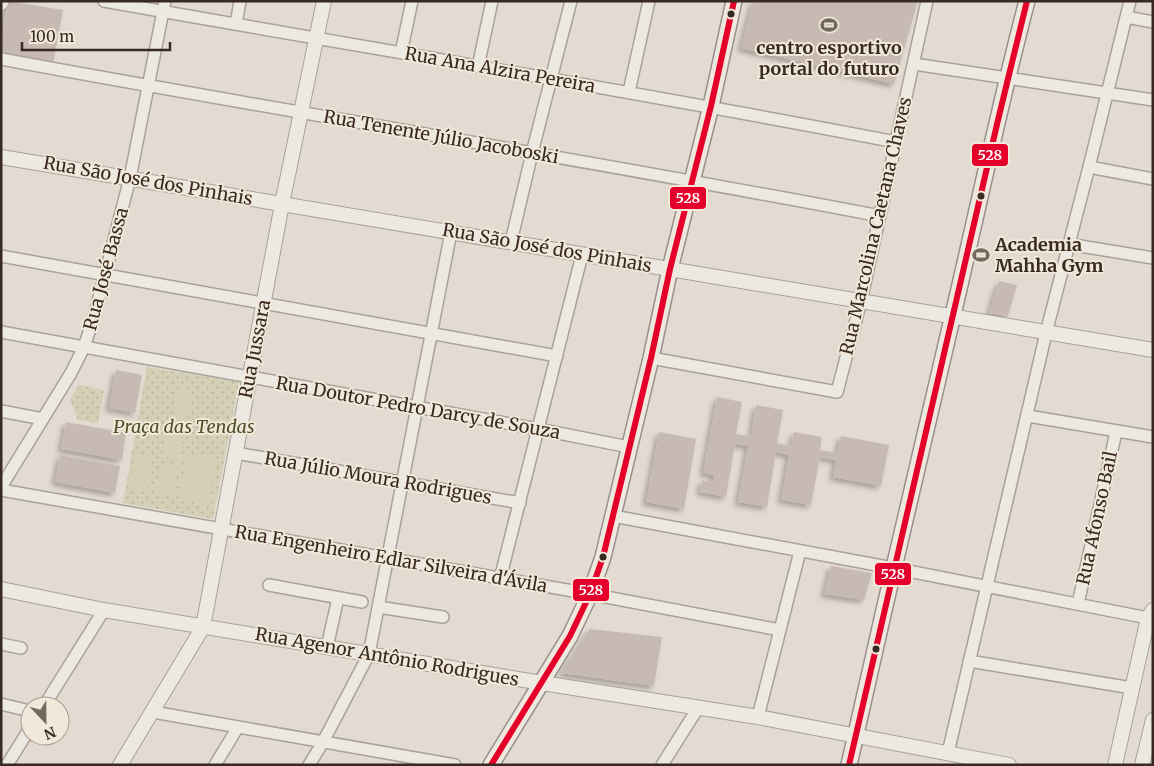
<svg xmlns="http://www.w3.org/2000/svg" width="1154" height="766" font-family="Merriweather,serif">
  <defs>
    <pattern id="park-dots" width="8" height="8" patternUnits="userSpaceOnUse" patternTransform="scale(1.25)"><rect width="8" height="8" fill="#d4d0b6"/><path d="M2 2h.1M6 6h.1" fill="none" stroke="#b7b39c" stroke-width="1.8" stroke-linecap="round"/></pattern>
    <filter id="shadow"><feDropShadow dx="-3.5" dy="3.5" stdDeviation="2.5" flood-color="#0004"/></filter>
  </defs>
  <rect width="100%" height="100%" fill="#e3dbd1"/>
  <!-- park -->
  <path fill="url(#park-dots)" d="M147,367L239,382L213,519L123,503Z
    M79,385L104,390L98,423L78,420L70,399Z"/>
  <!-- pitch -->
  <path fill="#d4d0b6" d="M179,388L192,391L187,421L173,419Z
    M168,426L185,429L179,460L162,457Z
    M187,453L217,459L208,505L178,499Z
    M136,454L153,457L147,492L129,489Z
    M161,463L178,466L172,497L155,494Z"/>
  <!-- building -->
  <path fill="#c7bab2" filter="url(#shadow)" d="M8,1L63,10L53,63L1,53V37Z
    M753,1H918L894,84L741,48Z
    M999,281L1017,285L1008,316L989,313Z
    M116,370L142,375L135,413L109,408Z
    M717,397L742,402L736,434L751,436L756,405L783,410L777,443L791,446L794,432L822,437L820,450L837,453L841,436L889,445L881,486L833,477L836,460L820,457L811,505L781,500L789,455L776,452L767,507L738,502L748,446L735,444L726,497L700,492L702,480L713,482L714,475L703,473Z
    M66,422L126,433L122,460L61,449Z
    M659,432L696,439L684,509L646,502Z
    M60,455L120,466L115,493L55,482Z
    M831,566L872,573L864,600L824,594Z
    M590,629L662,637L654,686L561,673Z"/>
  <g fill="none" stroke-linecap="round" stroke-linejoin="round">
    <!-- minor casing -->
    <g stroke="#a9a19a" stroke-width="14">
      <path id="minor" d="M104,1C368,48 633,91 896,142
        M1126,17L1153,22
        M236,24L240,1
        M401,53L412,1
        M1,59C294,113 588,160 880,216
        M914,64L1153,100
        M478,67L492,1
        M629,92L649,1
        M1089,167L1153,179
        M511,242L532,153L571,1
        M1068,244L1153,258
        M1,256L557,356
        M1,332L538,429L629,447
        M651,358L837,392L861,301L927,1
        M1,411L43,419
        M1028,416L1153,437
        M236,453L520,503
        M1,487L71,373L84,347L94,317L130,178L165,1
        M1,490L590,594L780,630
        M613,516L893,568L1148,618
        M500,579L582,255
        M269,585L362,602
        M1078,604L1116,432
        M378,607L443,617
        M1,644L21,648
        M327,647L338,598
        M969,661L1132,688
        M1,704L30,711
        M44,706L104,610
        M153,712L455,765
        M758,717L800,551
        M948,753L1046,333L1089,167L1130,1
        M7,765L30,728
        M215,765L238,727
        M309,765L323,742L369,654L451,232
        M662,765L698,708"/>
    </g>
    <!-- tertiary casing -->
    <g stroke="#a9a19a" stroke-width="16">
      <path id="tertiary" d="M1,3L2,1
        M1,157L1153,350
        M1,589L104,610L542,683L758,717L1009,765
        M120,765L203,627L282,204L324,1
        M1115,765L1148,618L1153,610
        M1142,765L1153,720"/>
    </g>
    <!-- secondary casing -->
    <g stroke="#98908a" stroke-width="18">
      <path id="secondary" d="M491,765L570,636L590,594L603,557L651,358L670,269L711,106L734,1
        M849,765C882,616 917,468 952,319C977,213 999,107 1027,1"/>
    </g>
    <!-- minor -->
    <use href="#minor" stroke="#ece8e2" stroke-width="11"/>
    <!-- tertiary -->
    <use href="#tertiary" stroke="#ece8e2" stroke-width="14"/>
    <!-- secondary -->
    <use href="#secondary" stroke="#ece8e2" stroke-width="15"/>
    <!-- bus-1 casing -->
    <g stroke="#f2e8d9" stroke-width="10">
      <path id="bus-1" d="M491,765L570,636L590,594L603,557L651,358L670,269L711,106L734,1
        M849,765L998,120L1027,1"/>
    </g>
    <!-- bus-1 -->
    <use href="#bus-1" stroke="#e4002b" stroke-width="6"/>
  </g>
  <!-- icons -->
  <defs>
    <g id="stadium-bare" transform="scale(1.35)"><path d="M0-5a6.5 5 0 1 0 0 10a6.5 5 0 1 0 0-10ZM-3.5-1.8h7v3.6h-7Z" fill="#73685f" stroke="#f2e8d9" stroke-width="2.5" paint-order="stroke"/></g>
  </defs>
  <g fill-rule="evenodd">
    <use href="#stadium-bare" x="829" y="25"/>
    <use href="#stadium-bare" x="981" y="255"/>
  </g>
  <!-- markers -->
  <g fill="#372a22" stroke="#f2e8d9" stroke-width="2">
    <circle cx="731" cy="14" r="4.5"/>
    <circle cx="981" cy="196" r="4.5"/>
    <circle cx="603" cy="557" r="4.5"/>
    <circle cx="876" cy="649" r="4.5"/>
  </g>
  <g text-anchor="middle" stroke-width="4" stroke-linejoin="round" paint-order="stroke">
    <!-- poi labels -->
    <g font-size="18" font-weight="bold" fill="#372a22" stroke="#f2e8d9">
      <text x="829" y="54">centro esportivo<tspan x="829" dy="21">portal do futuro</tspan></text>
      <text x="995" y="251" text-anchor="start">Academia<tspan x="995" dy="21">Mahha Gym</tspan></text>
    </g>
    <!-- street labels -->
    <g font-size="18" fill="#372a22" stroke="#f2e8d9">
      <text transform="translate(500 70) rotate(10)" y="6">Rua Ana Alzira Pereira</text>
      <text transform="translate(441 137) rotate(10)" y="6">Rua Tenente Júlio Jacoboski</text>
      <text transform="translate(148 181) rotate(10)" y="6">Rua São José dos Pinhais</text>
      <text transform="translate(876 226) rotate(-77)" y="6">Rua Marcolina Caetana Chaves</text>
      <text transform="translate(547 248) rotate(10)" y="6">Rua São José dos Pinhais</text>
      <text transform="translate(106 269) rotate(-75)" y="6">Rua José Bassa</text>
      <text transform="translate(255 349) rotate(-79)" y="6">Rua Jussara</text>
      <text transform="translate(418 408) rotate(10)" y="6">Rua Doutor Pedro Darcy de Souza</text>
      <text transform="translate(378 478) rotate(10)" y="6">Rua Júlio Moura Rodrigues</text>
      <text transform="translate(1097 518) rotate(-78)" y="6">Rua Afonso Bail</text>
      <text transform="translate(391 559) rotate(10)" y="6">Rua Engenheiro Edlar Silveira d'Ávila</text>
      <text transform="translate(387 657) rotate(10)" y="6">Rua Agenor Antônio Rodrigues</text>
    </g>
    <!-- park labels -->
    <g font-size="18" font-style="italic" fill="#4d512b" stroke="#f2e8d9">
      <text x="184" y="433">Praça das Tendas</text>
    </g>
  </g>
  <g stroke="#f2e8d9" stroke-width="2">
    <rect x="971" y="143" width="38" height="24" rx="5" fill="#e4002b"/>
    <rect x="669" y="186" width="38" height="24" rx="5" fill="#e4002b"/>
    <rect x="874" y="562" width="38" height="24" rx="5" fill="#e4002b"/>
    <rect x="572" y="578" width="38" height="24" rx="5" fill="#e4002b"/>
  </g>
  <g font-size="14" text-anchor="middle" font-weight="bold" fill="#fff">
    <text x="990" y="160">528</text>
    <text x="688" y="203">528</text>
    <text x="893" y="579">528</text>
    <text x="591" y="595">528</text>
  </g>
  <!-- border -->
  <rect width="1154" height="766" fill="none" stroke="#372a22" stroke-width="5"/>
  <!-- north arrow -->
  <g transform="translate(45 721) rotate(158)"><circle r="24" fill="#f2e8d9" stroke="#a79c90"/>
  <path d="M0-4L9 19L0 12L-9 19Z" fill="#73685f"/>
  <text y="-8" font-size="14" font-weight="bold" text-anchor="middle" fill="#372a22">N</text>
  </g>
  <!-- scale -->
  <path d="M22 42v8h148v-8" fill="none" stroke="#372a22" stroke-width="2.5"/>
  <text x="30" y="42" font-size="15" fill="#372a22" stroke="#f2e8d9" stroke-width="4" paint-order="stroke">100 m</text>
</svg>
